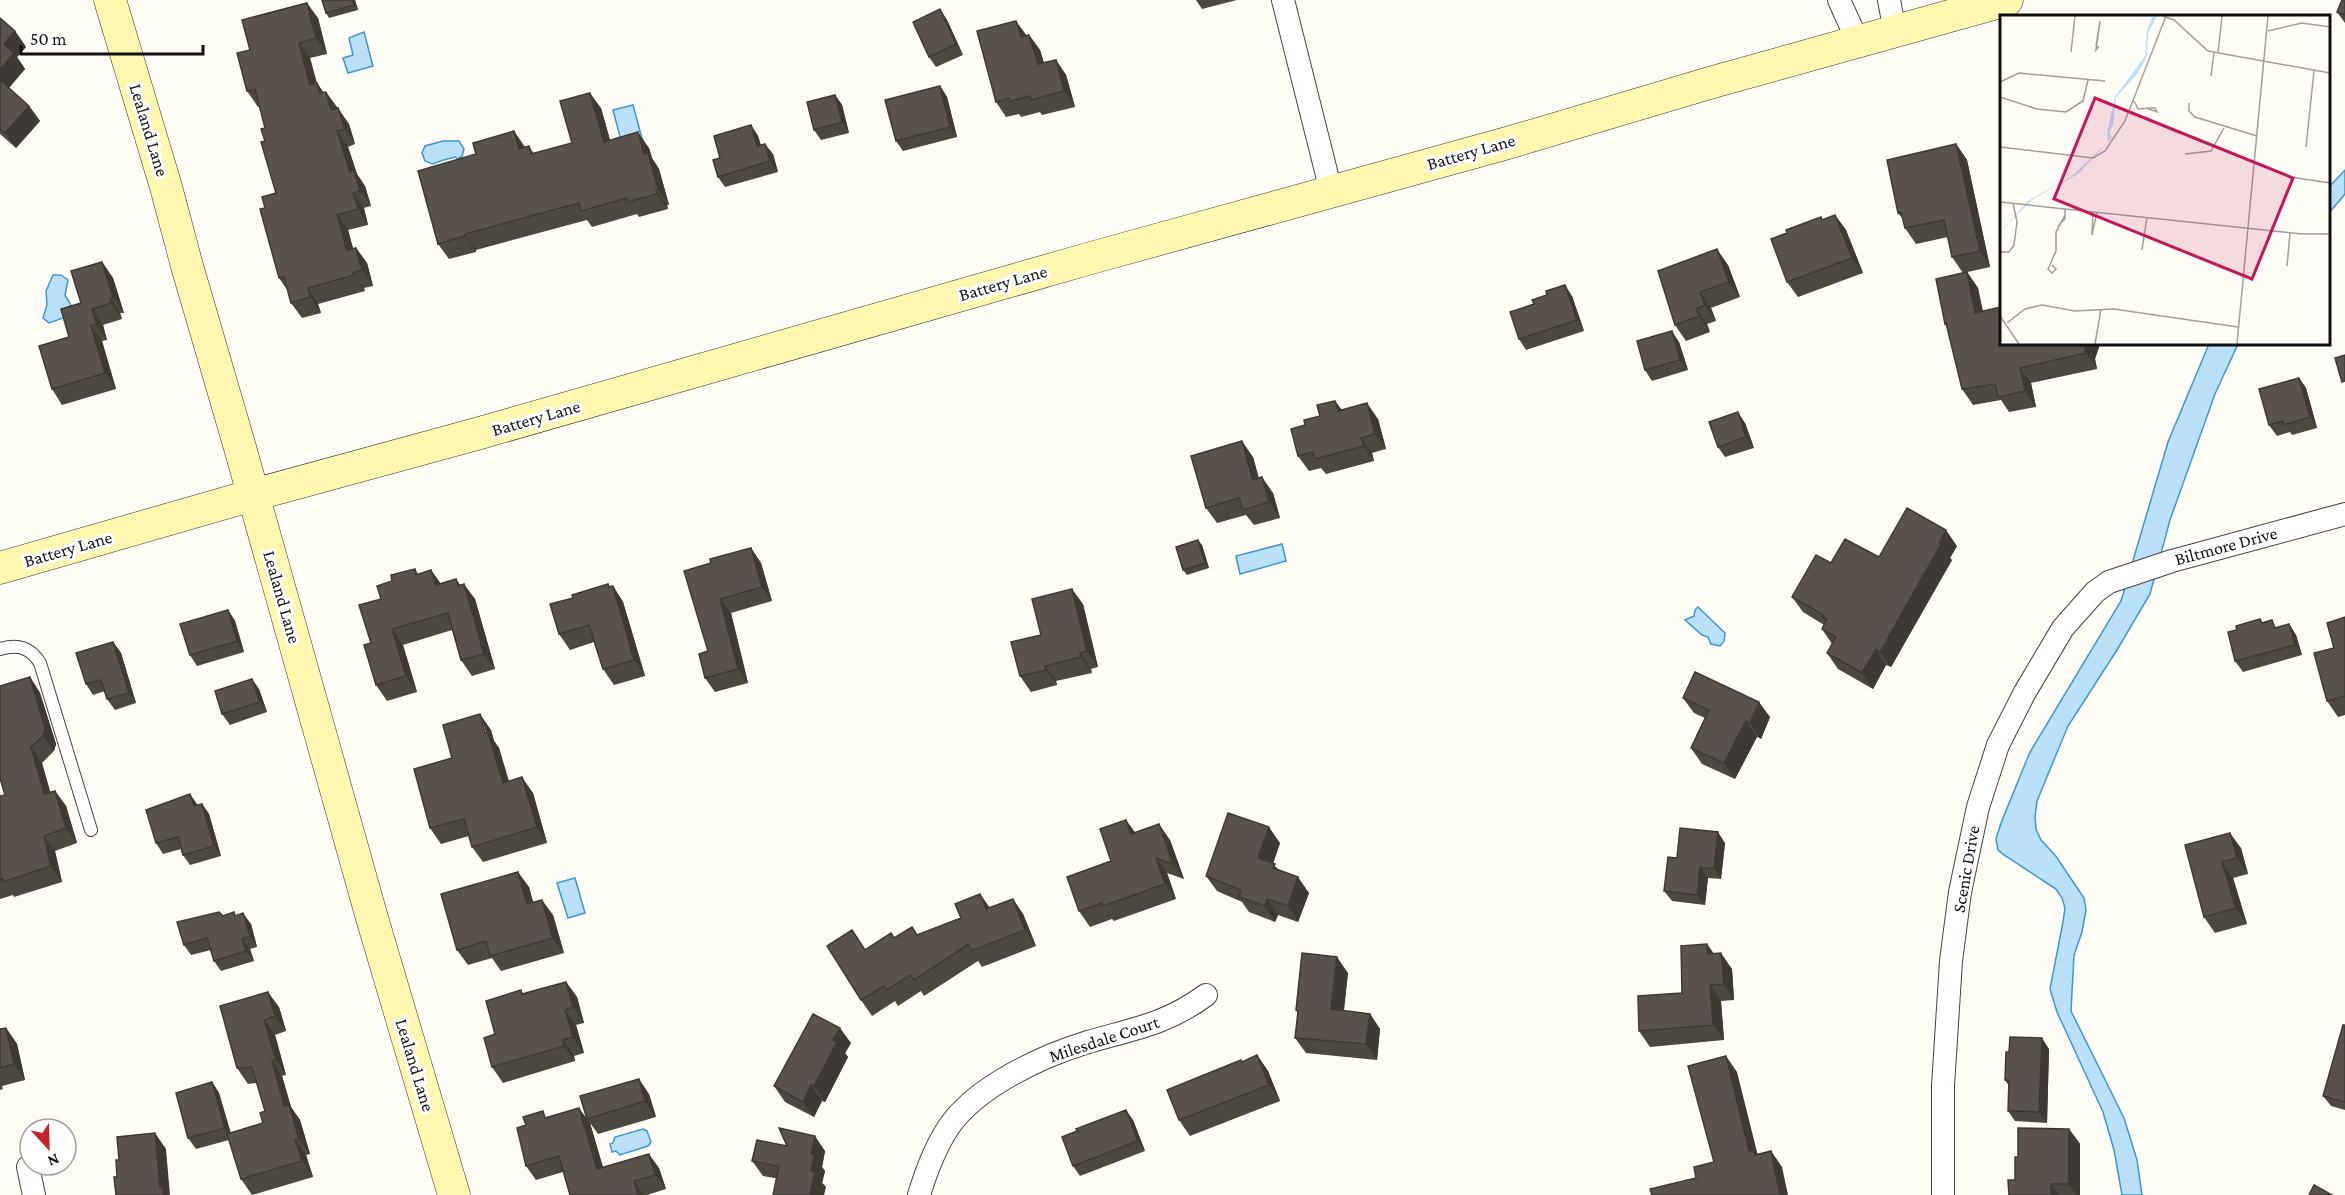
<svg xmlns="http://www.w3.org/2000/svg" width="2345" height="1195" font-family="'Crimson Pro',serif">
  <rect width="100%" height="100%" fill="#fffdf5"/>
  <!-- water -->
  <path fill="#b9e0f7" stroke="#3f96cf" stroke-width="1.5" d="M364,32L373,66L348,73L343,58L353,55L349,38Z
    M633,105L643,142L623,148L613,110Z
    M443,141H459L464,149L462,156L458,159L455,157C448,159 441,160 433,164L425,161L422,153L425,146Z
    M2345,170V194L2329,213V187Z
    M53,275H61L68,280L65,295L72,307L66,317L49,323L43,318L47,305L46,291Z
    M2209,344H2238L2215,394L2170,520L2150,594L2117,650L2068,726L2037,801L2035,817L2036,829L2041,840L2055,855L2084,898L2086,910L2082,932L2074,955L2071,1011L2124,1118L2137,1160L2142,1195H2122L2114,1150L2103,1112L2057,1012L2050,989L2063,922L2065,908L2062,898L2056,889L2004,855L1998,850L1996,839L2001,823L2030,752L2121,601L2168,442Z
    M1282,544L1286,561L1240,574L1236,556Z
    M1698,607L1725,633L1724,641L1720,646L1711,644L1708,637L1702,635L1685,620L1694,616L1695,610Z
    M575,878L585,913L568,918L557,883Z
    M643,1129L647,1131L651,1142L648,1146L620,1155L616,1151L612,1152L610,1144L613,1143L615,1137Z"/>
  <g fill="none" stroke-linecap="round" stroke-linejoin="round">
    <!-- lane casing -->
    <g stroke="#444" stroke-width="14">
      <path id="lane" d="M0,649C18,644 30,647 40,663L91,830"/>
    </g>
    <!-- street casing -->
    <g stroke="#444" stroke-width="24">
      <path id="street" d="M1283,0L1331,191
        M1839,0L1858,42
        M1889,0L1895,32
        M28,1167L34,1195
        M919,1195C926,1172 935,1148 948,1128C975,1087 1042,1056 1088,1042C1133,1029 1167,1024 1206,995
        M1943,1195V1086L1951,961L1960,892L1978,807L1998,745L2025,692L2063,628L2095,592L2109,582L2172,561L2345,514"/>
    </g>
    <!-- secondary casing -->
    <g stroke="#333" stroke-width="33">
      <path id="secondary" d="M110,0L166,187L187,266L239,444L372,918L454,1195
        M0,568L253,495L480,433L1091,258L1511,142L1713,82L2007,0"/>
    </g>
    <!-- lane -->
    <use href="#lane" stroke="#fff" stroke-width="12"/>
    <!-- street -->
    <use href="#street" stroke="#fff" stroke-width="22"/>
    <!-- secondary -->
    <use href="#secondary" stroke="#fff6b0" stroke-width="32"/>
  </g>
  <!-- wall -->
  <path fill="#4d4742" d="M355,0L358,10L329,18L326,13Z
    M1196,0H1237L1202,9Z
    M2345,0V23L2337,12Z
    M940,9L947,20L963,55L936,67L929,57Z
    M0,18L15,31L26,47L17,57L25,69L9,88L29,106L40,121L16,148L0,134Z
    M318,18L327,54L310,58L317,83L323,92H326L337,109L349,124L355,144L348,147L357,174L365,186L371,206L364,208L368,225L348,230L353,249L356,248L367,263L373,286L364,288L365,291L318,304L321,313L302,318L291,303L288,291L279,278L265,208L276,193L265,141V128L260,107H258L247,91L250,50Z
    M1026,35H1029L1040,50L1044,63L1056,60L1066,75L1075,107L1042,115L1040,112L1021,117L1019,114L1006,117L996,102Z
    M940,86L947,97L957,137L903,151L896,141Z
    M835,95L842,105L849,133L821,140L814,130Z
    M601,108L610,140L649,148L652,158L659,169L669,205H667L668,209L639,217L637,214L592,227L587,220L476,250V252L449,259L438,244L525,147L529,146L534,154L572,143Z
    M751,125L758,136L761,145L773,154L778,172L725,187L718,177L720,158Z
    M1956,144L1967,160L1990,267L1963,273L1952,257L1948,237L1916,244L1905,228L1903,219L1898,213Z
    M1835,215L1846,230L1863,273L1798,297L1787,282V233L1821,217L1823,220Z
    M102,262L113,278L124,313H120L122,319L103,325L107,340L102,341L116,389L62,405L52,389L69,337Z
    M1728,265L1740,297L1711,308L1716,321L1707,324L1710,332L1686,341L1675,325L1658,271Z
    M1967,272L1978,288L1983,311L2100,344L2095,359L2097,369L2031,383L2036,407L2009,412L2001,400L1973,405L1962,389L1948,328L1945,324Z
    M1572,296L1584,331L1526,350L1519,339Z
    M1679,342L1688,370L1652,381L1645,370Z
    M2299,378L2306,388L2317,428L2292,435L2290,432L2277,436L2269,425Z
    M1335,401L1342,410L1378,419L1386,449L1372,453L1374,461L1326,474L1321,468L1309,471L1298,456L1305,425L1320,416Z
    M1745,423L1754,448L1725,457L1718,447Z
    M1253,457L1259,478L1273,493L1280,518L1254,525L1246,515L1217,523L1206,508Z
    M1202,545L1209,568L1187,575L1183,570Z
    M1957,546L1950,558L1952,560L1891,667L1886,665L1873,689L1838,669L1827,653L1832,644L1822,629L1824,625L1803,612L1792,597L1831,563L1879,557Z
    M751,548L761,563L772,601L731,613L748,683L715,692L705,678L708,651L711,563Z
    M415,569L418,574L431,570L441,584L456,579L460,585L475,599L495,669L472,676L461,660L452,630L403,645L417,692L387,701L376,685L371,643L381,599L392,581Z
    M613,586L623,602L645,676L614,685L603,669L594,642L570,650L559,634L610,587Z
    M1083,604L1098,667L1091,669L1092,673L1056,681L1057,685L1031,692L1020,676L1041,635Z
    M228,610L235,621L244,652L197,666L190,655Z
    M2345,617V715L2338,717L2327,701Z
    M2260,619L2263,623L2277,628L2289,624L2296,635L2302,655L2243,672L2235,661L2237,630Z
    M113,642L121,653L136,703L115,710L107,699L105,691L93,695L86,684Z
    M30,677L40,693L56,744L54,751L42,763L50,792L55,791L66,806L77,843L55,851L62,882L14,897L13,895L0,899V796L5,795Z
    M259,689L267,712L230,725L222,714Z
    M1683,698L1770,717L1761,739L1757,737L1735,779L1702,764L1691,748L1705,718L1694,713Z
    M491,730L494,741L499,748L509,781L533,793L547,843L483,862L472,847L469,836L441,844L430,828L452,758Z
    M202,804L209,814L221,856L190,865L183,855L181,849L163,854L156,843L198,805Z
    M1135,833L1170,840L1184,879L1167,873L1176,899L1114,921L1112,919L1090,927L1079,911L1111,861Z
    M1280,843L1273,864L1279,870L1309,893L1298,922L1278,915L1275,922L1249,912L1242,902L1217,891L1206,876Z
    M1725,843L1721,879L1708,878L1705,905L1672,901L1664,891L1677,858Z
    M2185,845L2241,848L2248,874L2233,878L2247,924L2215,933L2204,917Z
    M529,887L533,902L553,915L564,953L501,971L492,958L468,965L457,950Z
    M980,894L990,908L1013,899L1023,914L1036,946L982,967L978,961L924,996L921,991L898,1006L895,1001L872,1016L861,1000L866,950L895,938L918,935L961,918Z
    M237,915L251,924L257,947L250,949L254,961L221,971L214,961L211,950L191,955L184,945L223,916Z
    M1707,944L1714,954L1732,969L1734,1000L1721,1001L1724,1040L1650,1047L1639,1031L1682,993Z
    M1348,973L1344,1011L1370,1014L1380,1029L1377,1060L1306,1053L1295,1038L1298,1014L1296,1010Z
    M566,982L577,997L584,1023L576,1025L584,1053L574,1056L575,1061L503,1083L492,1067L495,1034L521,990L523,994Z
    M220,1006L279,1007L286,1031L275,1035L286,1075L282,1076L291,1107L300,1120L310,1154L306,1155L313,1177L252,1195L241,1179L229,1140L196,1149L188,1138L212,1082L219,1093L231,1133L263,1123L265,1111L257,1083L248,1084L237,1068Z
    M2345,1025V1110L2331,1106L2323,1096Z
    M6,1028L17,1044L25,1080L2,1086L3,1089L0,1090V1029Z
    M851,1043L845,1053L848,1057L825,1102L822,1101L814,1117L785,1102L774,1086Z
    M2049,1049L2047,1123L2015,1121L2008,1111L2009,1086L2005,1080Z
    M1257,1055L1268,1071L1280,1101L1190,1136L1179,1120L1241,1060L1242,1062Z
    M649,1094L656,1117L598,1134L590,1123L603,1168H659L666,1189L647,1195H570L563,1172L536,1180L526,1166V1125L547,1118H587Z
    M1133,1120L1145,1151L1080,1176L1073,1166Z
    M2069,1129L2080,1144V1195H2009L2015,1180L2018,1157Z
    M787,1146L825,1151L822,1167L825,1171L822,1183L826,1187L763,1176L752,1161Z"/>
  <!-- shaded-wall -->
  <path fill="#3f3936" d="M353,0H355L358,10L354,5Z
    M307,3L318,18L327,54L316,38Z
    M940,9L947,20L963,55L956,44Z
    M1016,21L1027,36L1021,37Z
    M15,31L26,47L17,57L25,69L6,91L0,83V70L4,44Z
    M1029,35L1040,50L1049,80L1038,64Z
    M299,43L310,58L321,101L310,85Z
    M1056,60L1066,75L1075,107L1064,91Z
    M317,83L328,99L320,93Z
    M940,86L947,97L957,137L950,127Z
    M326,92L337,107L342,126L331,110Z
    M590,93L601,108L615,158L604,142Z
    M835,95L842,105L849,133L842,122Z
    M29,106L40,121L16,148L5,133Z
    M338,108L349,124L355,144L345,129Z
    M751,125L758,136L764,157L757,146Z
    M337,131L348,147L357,174L365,186L371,206L360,191L350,172Z
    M514,131L525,147L530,165L519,149Z
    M638,132L649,148L652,158L659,169L669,205L658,189L644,154Z
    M765,144L773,154L778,172L770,161Z
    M1956,144L1967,160L1990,267L1980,251Z
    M656,190L667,205L668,209L657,194Z
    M353,193L364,208L368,225L358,209Z
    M337,215L348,230L358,266L347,250Z
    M1835,215L1846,230L1863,273L1852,258Z
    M465,234L476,250V252L465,236Z
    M356,248L367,263L373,286L362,270Z
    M1717,249L1728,265L1740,297L1729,282Z
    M102,262L113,278L124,313L113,297Z
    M1967,272L1978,288L1986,329L1975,313Z
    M353,273L364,288L365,291L354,275Z
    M1565,285L1572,296L1584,331L1577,320Z
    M308,288L318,304L321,313L310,297Z
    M1700,292L1711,308L1716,321L1705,305Z
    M110,298L120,313L122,319L111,303Z
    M92,309L103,325L107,340L96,324Z
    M1696,309L1707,324L1710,332L1699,316Z
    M91,326L102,341L116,389L105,373Z
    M1672,331L1679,342L1688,370L1680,360Z
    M2084,344H2100L2095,359L2097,369L2086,353Z
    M2020,368L2031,383L2036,407L2025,391Z
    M2299,378L2306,388L2317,428L2310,417Z
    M1335,401L1346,416L1338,411Z
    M1367,403L1378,419L1386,449L1375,434Z
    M1738,412L1745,423L1754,448L1746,437Z
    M1361,438L1372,453L1374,461L1364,446Z
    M1242,441L1253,457L1263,495L1253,480Z
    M1262,477L1273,493L1280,518L1269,502Z
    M1946,530L1957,546L1950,558L1952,560L1891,667L1880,652Z
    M1198,540L1202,545L1209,568L1205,563Z
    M751,548L761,563L772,601L762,587Z
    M431,570L442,586L436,585Z
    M456,579L467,595L464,584L475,599L495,669L484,654Z
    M608,584L614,593L613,586L623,602L645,676L634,660Z
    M1072,589L1083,604L1098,667L1087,651Z
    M720,599L731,613L748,683L738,669Z
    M228,610L235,621L244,652L237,641Z
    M2289,624L2296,635L2302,655L2295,645Z
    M392,629L403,645L417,692L406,676Z
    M113,642L121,653L136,703L129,693Z
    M1876,649L1886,665L1873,689L1862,673Z
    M1080,653L1091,669L1092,673L1081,657Z
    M1045,666L1056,681L1057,685L1046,670Z
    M30,677L40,693L56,744L54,751L43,736Z
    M252,679L259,689L267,712L260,702Z
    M1759,702L1770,717L1761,739L1750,723Z
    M480,714L491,730L494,741L499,748L513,798L503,783Z
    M1746,721L1757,737L1735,779L1724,763Z
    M31,747L42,763L55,809L44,794Z
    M522,777L533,793L547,843L537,827Z
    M55,791L66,806L77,843L66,828Z
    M190,794L197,804L201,817L194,806Z
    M202,804L209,814L221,856L214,846Z
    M1126,820L1137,835L1131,834Z
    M1159,824L1170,840L1184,879L1173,864Z
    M1269,827L1280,843L1269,874L1258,858Z
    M1718,832L1725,843L1721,879L1714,869Z
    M2230,833L2241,848L2248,874L2237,858Z
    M44,836L55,851L62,882L51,866Z
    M1156,858L1167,873L1176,899L1165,884Z
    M2222,862L2233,878L2247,924L2236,908Z
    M1700,867L1708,878L1705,905L1697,895Z
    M518,872L529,887L538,920L527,904Z
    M1298,877L1309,893L1298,922L1288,906Z
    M980,894L991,910L986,909Z
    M1013,899L1023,914L1036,946L1025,930Z
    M1267,899L1278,915L1275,922L1265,906Z
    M542,900L553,915L564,953L553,938Z
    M243,913L251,924L257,947L250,936Z
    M242,939L250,949L254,961L246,951Z
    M1707,944L1718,960L1708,954Z
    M1721,953L1732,969L1734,1000L1724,984Z
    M1337,957L1348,973L1342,1025L1331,1009Z
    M566,982L577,997L584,1023L573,1007Z
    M1710,985L1721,1001L1724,1040L1713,1025Z
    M268,992L279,1007L286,1031L275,1016Z
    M565,1010L576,1025L584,1053L573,1037Z
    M1370,1014L1380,1029L1377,1060L1366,1044Z
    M264,1020L275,1035L286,1075L276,1059Z
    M6,1028L17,1044L25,1080L14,1064Z
    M840,1028L851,1043L845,1053L848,1057L825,1102L814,1086L833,1040Z
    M2042,1038L2049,1049L2047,1123L2039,1112Z
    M563,1040L574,1056L575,1061L564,1046Z
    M1257,1055L1268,1071L1280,1101L1269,1085Z
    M1726,1056L1737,1072L1758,1156L1749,1151Z
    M272,1061L282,1076L291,1107L300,1120L310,1154L299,1139L284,1106Z
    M639,1079L649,1094L656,1117L645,1101Z
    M212,1082L219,1093L232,1139L225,1128Z
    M811,1085L822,1101L814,1117L803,1102Z
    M579,1108L590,1123L608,1184L597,1169Z
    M1126,1110L1133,1120L1145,1151L1138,1141Z
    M2069,1129L2080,1144V1195H2076L2069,1184Z
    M155,1133L166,1149L170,1195H163L160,1187Z
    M815,1136L825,1151L822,1167L825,1171L822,1183L826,1187L824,1195H810L811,1154Z
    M295,1140L306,1155L313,1177L302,1161Z
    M1771,1151L1782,1167L1788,1195H1780Z
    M649,1154L659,1168L666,1189L655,1175Z
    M634,1181L644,1195H638Z
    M2051,1184L2059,1195H2051Z"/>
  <!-- building -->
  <path fill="#5a524d" stroke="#3f3936" stroke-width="1.5" d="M322,0H353L354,5L326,13Z
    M2342,0H2345V15L2337,12Z
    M307,3L316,38L299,43L310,85L317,83L320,93L326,92L331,110L338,108L345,129L337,131L350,172L354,171L360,191L353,193L358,209L337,215L347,250L356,248L362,270L353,273L354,275L308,288L310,297L291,303L284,277L279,278L260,209L265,208L262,197L276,193L261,142L265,141L261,129L265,128L255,89L247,91L237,53L250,50L242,20Z
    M940,9L956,44L929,57L913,22Z
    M0,18L15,31L4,44L14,53L0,70Z
    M1016,21L1021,37L1029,35L1038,64L1056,60L1064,91L1031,100L1030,96L1010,101L1009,98L996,102L977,31Z
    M0,80L29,106L5,133L0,128Z
    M940,86L950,127L896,141L885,100Z
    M590,93L604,142L638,132L644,154L648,153L658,189L656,190L657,194L628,202L627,198L581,211L579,203L465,234V236L438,244L418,171L476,154L473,143L514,131L519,149L529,146L531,154L572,143L560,101Z
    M835,95L842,122L814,130L807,102Z
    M751,125L757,146L765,144L770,161L718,177L713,160L720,158L714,136Z
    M1956,144L1980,251L1952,257L1944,220L1905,228L1901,212L1898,213L1887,160Z
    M1835,215L1852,258L1787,282L1771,239L1787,233L1786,230L1821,217L1822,220Z
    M1717,249L1729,282L1700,292L1705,305L1696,309L1699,316L1675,325L1658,271Z
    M102,262L113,297L110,298L111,303L92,309L96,324L91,326L105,373L52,389L39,346L69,337L61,309L81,303L71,271Z
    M1967,272L1975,313L2001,307V344H2084L2086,353L2020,368L2025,391L1998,397L1995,384L1962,389L1946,323L1945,324L1936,279Z
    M1565,285L1577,320L1519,339L1510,312L1534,304L1532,300L1547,295L1546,291Z
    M1672,331L1680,360L1645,370L1637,341Z
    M2345,355V381L2342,382L2335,358Z
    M2299,378L2310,417L2284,425L2283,421L2269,425L2259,389Z
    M1335,401L1338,411L1367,403L1375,434L1361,438L1364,446L1315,459L1313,452L1298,456L1291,429L1305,425L1304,420L1320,416L1317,405Z
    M1738,412L1746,437L1718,447L1709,422Z
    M1242,441L1253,480L1262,477L1269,502L1243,510L1239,498L1206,508L1191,456Z
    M1907,508L1946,530L1939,543L1941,544L1880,652L1876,649L1862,673L1827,653L1836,637L1822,629L1827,619L1823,617L1824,615L1792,597L1816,555L1831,563L1845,539L1879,557Z
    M1198,540L1205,563L1183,570L1176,547Z
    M751,548L762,587L720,599L738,669L705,678L699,654L708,651L684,571L711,563L710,559Z
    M415,569L416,575L431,570L436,585L456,579L458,586L464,584L484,654L461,660L448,613L392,629L406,676L376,685L364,645L371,643L359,605L381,599L377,586L392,581L391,575Z
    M608,584L609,587L613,586L634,660L603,669L589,625L559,634L550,604L573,598L572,595Z
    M1072,589L1087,651L1080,653L1081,657L1045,666L1046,670L1020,676L1011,642L1041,635L1032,599Z
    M228,610L237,641L190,655L180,624Z
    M2345,617V696L2327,701L2314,653L2334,648L2327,623Z
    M2260,619L2262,623L2272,620L2275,628L2289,624L2295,645L2235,661L2228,632L2237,630L2236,626Z
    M113,642L129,693L107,699L101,680L86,684L76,653Z
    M1695,672L1759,702L1750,723L1746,721L1724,763L1691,748L1709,710L1683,698Z
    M30,677L45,728L43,736L31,747L44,794L55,791L66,828L44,836L51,866L3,882V879L0,880V796L5,795L0,778V686Z
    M252,679L260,702L222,714L215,691Z
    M480,714L485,733L488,732L503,783L522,777L537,827L472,847L464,819L430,828L414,769L452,758L443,725Z
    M190,794L194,806L202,804L214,846L183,855L178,837L156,843L146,810Z
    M1228,813L1269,827L1258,858L1275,864L1273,868L1298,877L1288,906L1267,899L1265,906L1239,897L1241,890L1206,876Z
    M1126,820L1131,834L1159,824L1173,864L1156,858L1165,884L1103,906L1102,903L1079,911L1067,877L1111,861L1100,829Z
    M1680,828L1718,832L1714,869L1700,867L1697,895L1664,891L1668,857L1677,858Z
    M2230,833L2237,858L2222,862L2236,908L2204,917L2185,845Z
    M518,872L527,904L542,900L553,938L490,956L486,941L457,950L441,894Z
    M980,894L986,909L1013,899L1025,930L971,951L969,944L914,980L910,975L887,990L884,986L861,1000L827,946L852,930L865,950L891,933L894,938L912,927L917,935L961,918L955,904Z
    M219,912L223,916L234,912L235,916L243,913L250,936L242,939L246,951L214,961L207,938L184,945L177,922Z
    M1707,944L1708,954L1721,953L1724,984L1710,985L1713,1025L1639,1031L1638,996L1682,993L1681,946Z
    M1302,953L1337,957L1331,1009L1370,1014L1366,1044L1295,1038L1298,1011L1296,1010Z
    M566,982L573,1007L565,1010L573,1037L563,1040L564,1046L492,1067L484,1038L495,1034L486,1001L521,990L522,994Z
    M268,992L275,1016L264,1020L276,1059L272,1061L284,1106L289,1105L299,1139L295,1140L302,1161L241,1179L227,1134L263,1123L260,1113L265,1111L252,1067L237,1068L220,1006Z
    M813,1014L840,1028L833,1040L837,1042L814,1086L811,1085L803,1102L774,1086Z
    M2343,1025H2345V1102L2323,1096Z
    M6,1028L14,1064L0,1068V1029Z
    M2010,1037L2042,1038L2039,1112L2008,1111L2009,1080H2005L2006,1052H2009Z
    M1257,1055L1269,1085L1179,1120L1167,1090L1241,1060L1242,1062Z
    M1726,1056L1749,1151L1753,1150L1755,1155L1771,1151L1780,1195H1652L1650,1189L1696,1178L1694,1167L1714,1162L1688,1066Z
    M639,1079L645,1101L587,1119L580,1096Z
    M212,1082L225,1128L188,1138L176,1093Z
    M579,1108L597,1169L649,1154L655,1175L634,1181L638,1195H570L559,1156L526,1166L517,1128L526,1125L523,1117L543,1111L545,1118Z
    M1126,1110L1138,1141L1073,1166L1062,1137L1077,1131L1076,1129Z
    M779,1128L815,1136L811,1154L814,1155L811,1171L815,1172L810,1195H773L779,1166L752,1161L757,1140L787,1146Z
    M2018,1128L2069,1129V1184H2051V1195H2009L2008,1180H2015V1157H2018Z
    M155,1133L160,1187H163V1195H116L114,1177H117L116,1160H119L117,1137Z
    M2314,1185L2332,1195H2309Z"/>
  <g text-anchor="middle" stroke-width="6" stroke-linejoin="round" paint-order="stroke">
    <!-- street labels -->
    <g font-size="18" fill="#111" stroke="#fff">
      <text transform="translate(149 130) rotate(73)" y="6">Lealand Lane</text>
      <text transform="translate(1471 152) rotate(-16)" y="6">Battery Lane</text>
      <text transform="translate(1003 283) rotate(-16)" y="6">Battery Lane</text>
      <text transform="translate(536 418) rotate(-16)" y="6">Battery Lane</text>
      <text transform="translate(2226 546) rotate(-15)" y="6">Biltmore Drive</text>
      <text transform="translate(68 549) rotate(-16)" y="6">Battery Lane</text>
      <text transform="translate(282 597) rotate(74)" y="6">Lealand Lane</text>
      <text transform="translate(1966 869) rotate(-80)" y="6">Scenic Drive</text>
      <text transform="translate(1104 1039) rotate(-18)" y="6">Milesdale Court</text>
      <text transform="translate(415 1065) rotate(73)" y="6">Lealand Lane</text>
    </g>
  </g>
  <!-- overview -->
  <g transform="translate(2000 15)">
    <rect width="330" height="330" fill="#fffdf5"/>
    <path d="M157,1L148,18L147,40L144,47L137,59L116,82L113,110L109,118L112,123L78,159L33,184L0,217L28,186L72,161L108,127L107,117L115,82L145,41L147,16L152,2Z" fill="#b9e0f7"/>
    <path fill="none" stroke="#a09f9a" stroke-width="1.5" d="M163,1L174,5L208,36L330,58M268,16L302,8L330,12M96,31L100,6L96,35L99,31M71,37L75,1M218,38L222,1M211,61L214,38M0,67L19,58L105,66M0,82L37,94L66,97L83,86L88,65M134,86L138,94L149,93H155L157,97L146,93M189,88V96L195,102L257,121M0,132L93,143L105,136L125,106L166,1M306,132L314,56M185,139L211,136L224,113M290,162L330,168M0,187L302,219H330M93,197L92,220L97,197M58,211L65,204V194M142,235L147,202M0,237H9L14,230L17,207L13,188M52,250L56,254L52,258L48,254L56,236V217L65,200M287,251L290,218M0,301L19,329M7,308L25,294L42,290L75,296L114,294L238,312M95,329L101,294M237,329L268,1"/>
    <path fill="#c2185b" fill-opacity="0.15" stroke="#c2185b" stroke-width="3" d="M95,83L293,163L252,264L54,184Z"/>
    <rect width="330" height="330" fill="none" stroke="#111" stroke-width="3"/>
  </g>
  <!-- north arrow -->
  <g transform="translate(48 1147) rotate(158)"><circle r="28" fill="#ffffff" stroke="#a0a0a0" stroke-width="1.5"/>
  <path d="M0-4.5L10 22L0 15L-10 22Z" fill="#c4262e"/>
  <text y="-9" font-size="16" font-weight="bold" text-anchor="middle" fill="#111111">N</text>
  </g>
  <!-- scale -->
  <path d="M21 45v9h182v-9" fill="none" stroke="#111111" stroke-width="3"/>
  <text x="30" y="45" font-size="18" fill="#111111" stroke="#ffffff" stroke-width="4.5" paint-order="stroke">50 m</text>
</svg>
